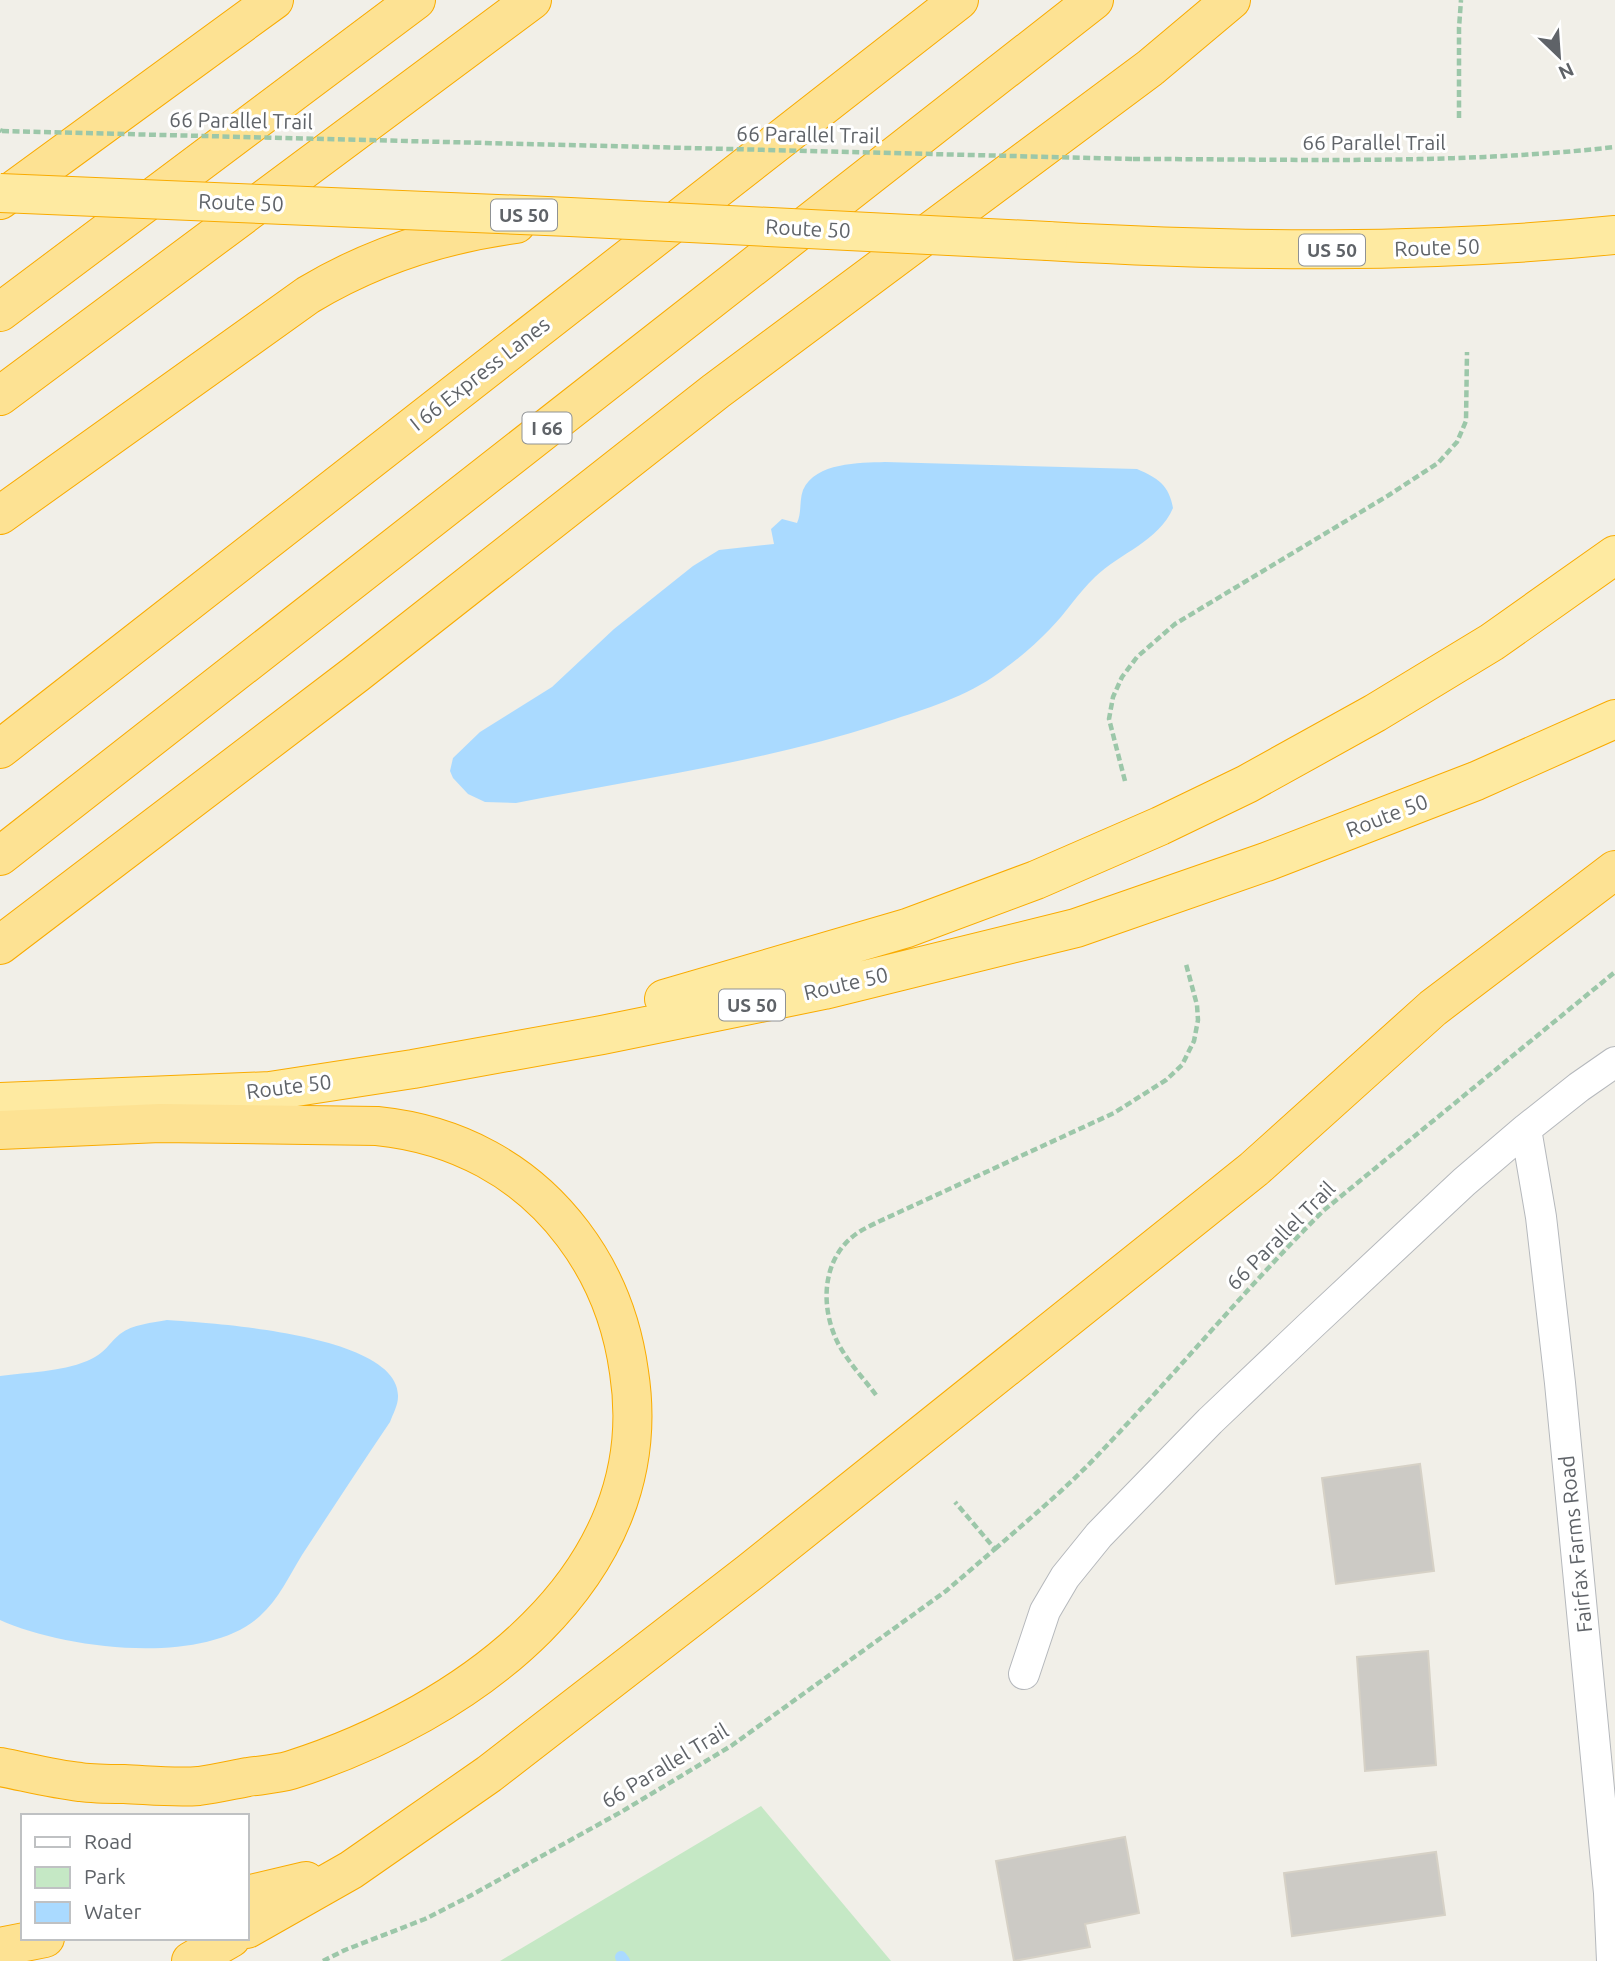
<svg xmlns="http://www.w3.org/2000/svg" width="1615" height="1961" font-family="Ubuntu,sans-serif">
  <rect width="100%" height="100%" fill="#f1efe8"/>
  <!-- green -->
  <path fill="#c5e8c5" d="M761,1806L891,1961H500Z"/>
  <!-- water -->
  <path fill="#aadaff" d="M885,462L1137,469C1158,478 1169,485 1173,508C1159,541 1120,553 1095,577C1078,593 1066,613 1050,629C1034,646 1012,664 993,677C959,700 918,711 880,724C762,762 638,779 516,803L485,802L468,794L453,778L450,771L453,758L480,732L552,687L614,629L693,566L719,550L774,544L771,529L782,519L797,523C802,512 799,501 803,490C816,462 859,463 885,462Z
    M167,1320C210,1323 401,1334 398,1397C398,1405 393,1414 390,1422C360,1466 331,1511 302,1555C289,1576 279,1599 260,1616C204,1667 64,1649 0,1620V1376C28,1372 60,1372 87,1361C106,1353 106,1346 120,1334C132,1324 153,1323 167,1320Z"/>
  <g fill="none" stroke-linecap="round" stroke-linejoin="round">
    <!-- stream -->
    <path stroke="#aadaff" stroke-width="12" d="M621,1957L624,1961"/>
  </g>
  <!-- building -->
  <path fill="#cccac5" stroke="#d6d1c6" stroke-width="2" d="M1420,1464L1434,1571L1336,1584L1322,1478Z
    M1428,1651L1436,1765L1365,1771L1357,1657Z
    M1125,1837L1139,1913L1085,1924L1090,1947L1014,1961L996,1861Z
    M1436,1852L1445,1915L1292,1936L1284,1873Z"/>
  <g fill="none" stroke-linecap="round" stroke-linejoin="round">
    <!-- minor casing -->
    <g stroke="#b5b8bc" stroke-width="32">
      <path id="minor" d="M1024,1674L1045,1611L1065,1577L1099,1535L1210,1421L1309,1327L1464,1182L1526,1129
        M1612,1961L1609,1893L1560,1383L1541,1217L1526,1129L1579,1087L1615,1062"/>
    </g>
    <!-- trunk casing -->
    <g stroke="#f9ab00" stroke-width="40">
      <path id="trunk" d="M1048,241C1238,252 1426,254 1615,235
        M664,999L907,928L1036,880L1160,826L1247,784L1375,713L1492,642L1615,555
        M0,1102L270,1091L413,1069L602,1035L824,990L1076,928L1266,862L1476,781L1615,719"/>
    </g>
    <!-- motorway casing -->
    <g stroke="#f9ab00" stroke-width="40">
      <path id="motorway" d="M0,200L274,0
        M0,312L416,0
        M0,396L532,0
        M0,515L308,295C373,256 441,234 516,224
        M0,749L959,0
        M0,856L1094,0
        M0,945L356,674L716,391L1150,68L1231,0
        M0,1130L160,1123L377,1126C456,1134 525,1170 573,1234C604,1275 622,1321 629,1372C661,1577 464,1715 291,1770C278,1774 262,1775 248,1777C232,1780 215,1784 199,1786C174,1788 148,1785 124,1784C109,1784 94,1784 80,1782C53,1779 26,1772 0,1767
        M247,1895L306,1881
        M247,1929L351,1870L489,1774L750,1572L1254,1169L1433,1008L1615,870
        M0,1947L45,1938
        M191,1961L231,1938"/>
    </g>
    <!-- path -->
    <path stroke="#9cc7a9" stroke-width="4.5" stroke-dasharray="7 3.5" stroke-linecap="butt" d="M1459,118V28L1461,0
      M0,130L2,131
      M1133,159C1294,159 1455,165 1615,147
      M1125,781L1109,719L1113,697L1122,677L1137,657L1175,624L1389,495L1438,463L1457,442L1466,421L1467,352
      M876,1395C864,1379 850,1364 840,1347C820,1311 820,1260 856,1234C863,1229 872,1225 880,1221L1114,1113L1166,1080L1182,1065L1194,1041L1198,1020L1197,1005L1186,964
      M995,1549C1028,1520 1063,1491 1094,1459C1172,1378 1244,1290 1323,1211L1615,972
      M323,1961L345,1950L425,1919L468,1897L621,1812L731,1746L946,1591L995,1549L955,1502"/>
    <!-- minor -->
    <use href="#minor" stroke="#fff" stroke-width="30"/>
    <!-- trunk -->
    <use href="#trunk" stroke="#feeaa1" stroke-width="38"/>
    <!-- motorway -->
    <use href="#motorway" stroke="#fde293" stroke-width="38"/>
    <!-- trunk-bridge casing -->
    <g stroke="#f9ab00" stroke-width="40" stroke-linecap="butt">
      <path id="trunk-bridge" d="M0,193L570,217L1048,241"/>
    </g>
    <!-- path-bridge -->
    <path stroke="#9cc7a9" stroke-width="4.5" stroke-dasharray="7 3.5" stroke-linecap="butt" d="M2,131L1133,159"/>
    <!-- trunk-bridge -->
    <use href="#trunk-bridge" stroke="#feeaa1" stroke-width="38"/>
  </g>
  <g text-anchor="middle" stroke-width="6" stroke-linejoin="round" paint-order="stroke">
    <!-- shield labels -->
    <g fill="#fff" stroke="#8f9295" stroke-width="2">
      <rect x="491" y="199.5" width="66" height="31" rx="5"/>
      <rect x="1299" y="234.5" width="66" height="31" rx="5"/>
      <rect x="522.5" y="412.5" width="49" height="31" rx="5"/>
      <rect x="719" y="989.5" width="66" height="31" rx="5"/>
    </g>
    <g font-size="19" font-weight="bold" fill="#5f6368">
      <text x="524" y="222">US 50</text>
      <text x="1332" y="257">US 50</text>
      <text x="547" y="435">I 66</text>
      <text x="752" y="1012">US 50</text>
    </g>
    <!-- street labels -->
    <g font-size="21" fill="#5f6368" stroke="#fff">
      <text transform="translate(241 121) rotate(1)" y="7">66 Parallel Trail</text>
      <text transform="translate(808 135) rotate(1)" y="7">66 Parallel Trail</text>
      <text x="1374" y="150">66 Parallel Trail</text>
      <text transform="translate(241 203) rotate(2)" y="7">Route 50</text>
      <text transform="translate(808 229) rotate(3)" y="7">Route 50</text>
      <text transform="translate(1437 248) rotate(-2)" y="7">Route 50</text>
      <text transform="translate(480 374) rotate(-38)" y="7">I 66 Express Lanes</text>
      <text transform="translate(1387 816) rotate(-21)" y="7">Route 50</text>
      <text transform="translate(846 984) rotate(-13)" y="7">Route 50</text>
      <text transform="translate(289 1087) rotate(-7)" y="7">Route 50</text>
      <text transform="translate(1281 1236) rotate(-45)" y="7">66 Parallel Trail</text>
      <text transform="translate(1576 1544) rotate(-96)" y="7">Fairfax Farms Road</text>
      <text transform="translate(665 1766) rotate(-31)" y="7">66 Parallel Trail</text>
    </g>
  </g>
  <!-- legend -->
  <rect x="21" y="1814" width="228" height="126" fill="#ffffff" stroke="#bfc1c3" stroke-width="2"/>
  <rect x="35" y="1837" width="35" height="10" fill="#ffffff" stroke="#bfc1c3" stroke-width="2"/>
  <text x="84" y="1849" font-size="21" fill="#5f6368">Road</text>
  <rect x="35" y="1867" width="35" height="21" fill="#c5e8c5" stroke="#bfc1c3" stroke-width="2"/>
  <text x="84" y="1884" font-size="21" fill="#5f6368">Park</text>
  <rect x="35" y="1902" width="35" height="21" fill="#aadaff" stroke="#bfc1c3" stroke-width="2"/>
  <text x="84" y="1919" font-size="21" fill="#5f6368">Water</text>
  <!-- north arrow -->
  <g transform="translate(1559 56) rotate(155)" stroke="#ffffff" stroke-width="5" paint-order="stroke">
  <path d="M0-5L12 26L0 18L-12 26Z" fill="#5f6368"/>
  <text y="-10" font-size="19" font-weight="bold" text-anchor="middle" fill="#5f6368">N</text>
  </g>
</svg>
